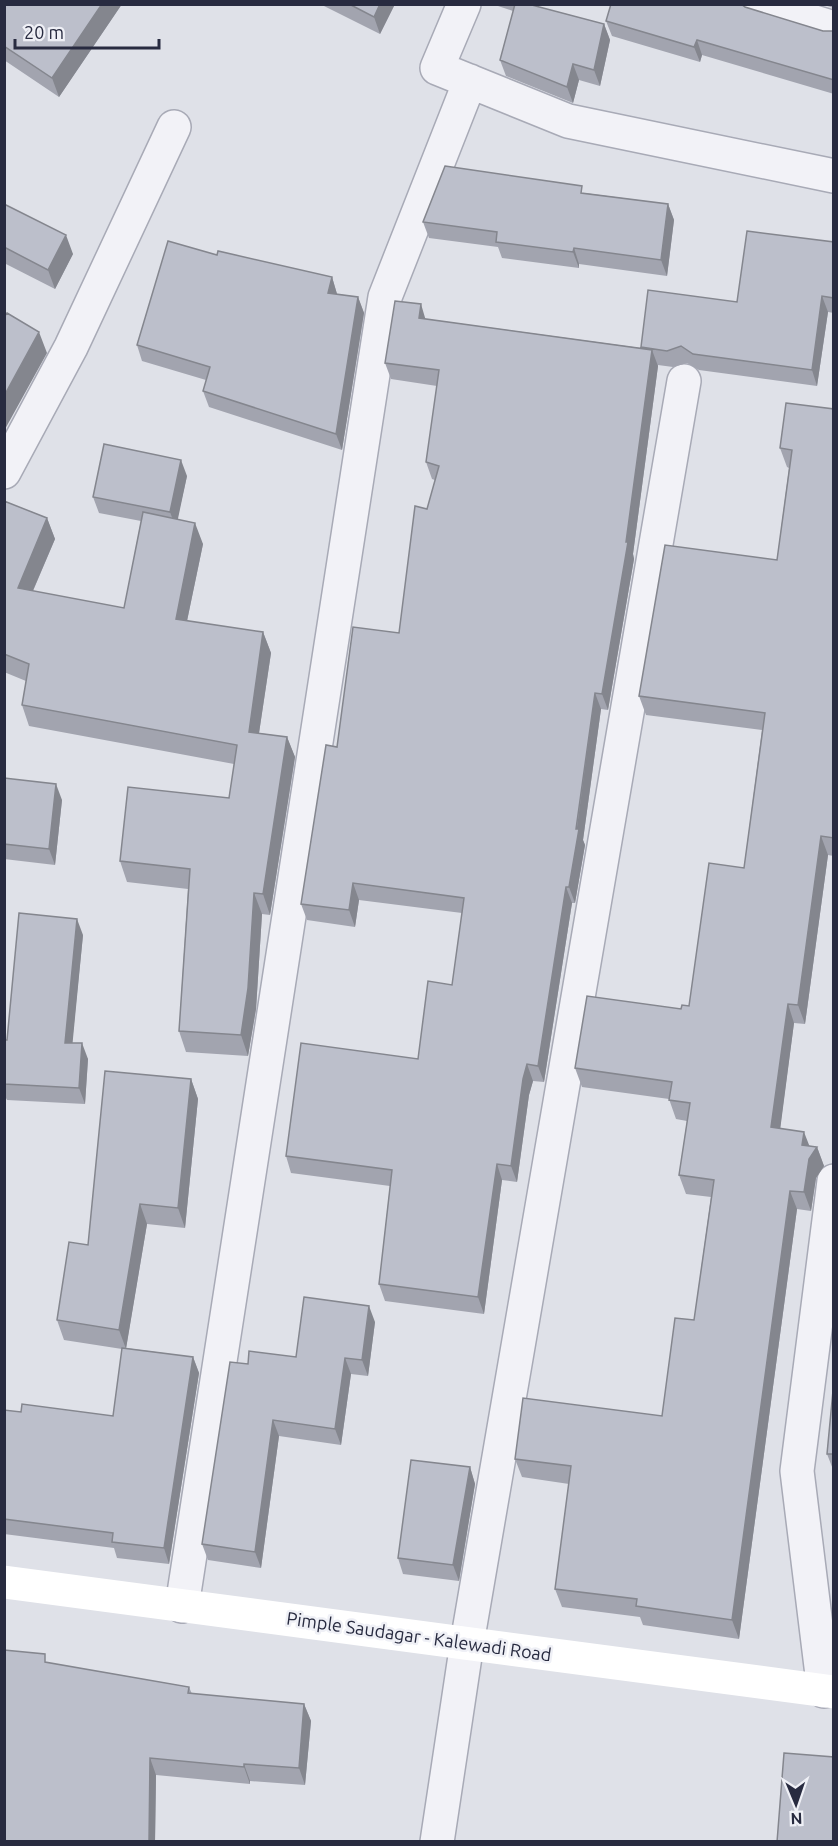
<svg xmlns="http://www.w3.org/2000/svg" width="838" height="1846" font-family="Ubuntu,sans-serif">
  <rect width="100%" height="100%" fill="#dfe1e8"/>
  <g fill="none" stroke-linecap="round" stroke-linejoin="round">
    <!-- street casing -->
    <g stroke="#a8aab6" stroke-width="36">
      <path id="street" d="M464,4L437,68L568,121L834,176
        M756,4L834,28
        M4,472L71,347L174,127
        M182,1606L385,297L470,81
        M824,1691L797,1471L834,1181
        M437,1842L467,1643L684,381"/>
    </g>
    <!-- street -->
    <use href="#street" stroke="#f2f2f7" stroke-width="33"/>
    <!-- secondary -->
    <path stroke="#fff" stroke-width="33" d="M4,1582L834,1692"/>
  </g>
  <!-- wall -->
  <path fill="#a2a4af" d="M4,4H122L59,97L4,60Z
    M320,4H395L380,34Z
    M492,4H528L604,24L610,40L600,86L579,80L573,103L506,76L500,60L513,11Z
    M821,4H834V8Z
    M745,7L823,31H834V94L702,55L700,62L612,36L606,21Z
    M585,193L668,204L674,220L667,276L579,264V268L502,258L498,247L429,238L423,222Z
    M4,204L73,254L55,289L4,263Z
    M834,242V313L828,312L817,386L699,370L687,363L673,367L658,365V366L633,554L634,559L608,710L601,709L583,840L585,845L575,903H572L544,1082L533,1081L529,1095L517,1182L502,1180L484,1314L385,1301L379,1284L390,1186L291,1173L286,1156L418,1059L452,985L462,913L359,900L355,927L307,920L301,904L337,747L399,633L435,480L432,479L426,462L437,386L391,379L385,363L426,319L641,348V347L737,302Z
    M217,255L332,277L337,294L358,297L364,313L342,450L209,407L203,391L206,380L142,361L137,345Z
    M834,409V856L828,855L805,1024L794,1023L780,1128L809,1146L817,1147L824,1166L816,1178L811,1211L797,1209L739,1639L643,1625L640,1617L562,1607L555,1589L569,1484L522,1477L515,1459L662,1416L694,1320L711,1197L686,1194L679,1175L687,1121L676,1119L669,1099L582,1087L575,1068L681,1009L689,1006L744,868L762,730L646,715L639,696L777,560L789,468L787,467L780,448Z
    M187,476L177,520L203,544L187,621L263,632L271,653L259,733L287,737L295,757L270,915L262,914L256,1009L248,1056L186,1052L179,1031L188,889L127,882L120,861L229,798L234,764L29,726L22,705L26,681L4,672V501L47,518L55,539L33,591L124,608L141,521L99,513L93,497Z
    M4,778L62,800L55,865L4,859Z
    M83,935L72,1043L88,1059L85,1104L7,1100L4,1094V1040H7Z
    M191,1079L198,1099L185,1228L147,1224L126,1348L193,1357L199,1373L169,1564L117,1558L114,1548L4,1534V1410L21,1412L113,1416L122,1349L64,1340L57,1320L88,1245Z
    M375,1322L368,1376L351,1374L341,1445L279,1436L261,1568L208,1560L202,1544L248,1364L296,1357Z
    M834,1380V1472L827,1454Z
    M470,1467L475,1484L459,1581L403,1574L398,1558Z
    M49,1663L189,1687L192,1694L304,1704L311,1721L305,1785L250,1781V1784L156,1775L155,1842H4Z"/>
  <!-- shaded-wall -->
  <path fill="#84868e" d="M102,4H122L59,97L52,78Z
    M380,4H395L380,34L374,17Z
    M604,24L610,40L600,86L594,70Z
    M697,40L702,55L700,62L694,47Z
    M573,64L579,80L573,103L567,87Z
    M668,204L674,220L667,276L661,260Z
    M66,235L73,254L55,289L48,270Z
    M574,248L579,264V268L573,252Z
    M332,277L337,294L334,309L328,293Z
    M822,296L828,312L817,386L812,370Z
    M358,297L364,313L342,450L336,434Z
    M421,304L426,321L419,318Z
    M39,332L47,353L4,431V396Z
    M652,350L658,366L633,554L634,559L608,710L602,694L626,542Z
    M181,460L187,476L176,528L170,512Z
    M47,518L55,539L25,609L18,588Z
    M195,523L203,544L183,640L176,619Z
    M263,632L271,653L256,753L249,732Z
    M595,693L601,709L583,840L585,845L575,903L569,887Z
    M287,737L295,757L270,915L263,894Z
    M56,784L62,800L55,865L49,849Z
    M821,836L828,855L805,1024L798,1005Z
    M353,883L359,900L355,927L349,910Z
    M566,887L572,903L544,1082L538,1066Z
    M254,893L262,914L256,1009L248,1056L241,1035Z
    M77,919L83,935L71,1059L65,1043Z
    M788,1004L794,1023L778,1146L771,1127Z
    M82,1043L88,1059L85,1104L79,1088Z
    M527,1064L533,1081L529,1095L517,1182L511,1166L523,1079Z
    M191,1079L198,1099L185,1228L178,1208Z
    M804,1132L811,1150L817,1147L824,1166L816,1178L811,1211L804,1192L802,1145Z
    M497,1164L502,1180L484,1314L478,1297Z
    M790,1191L797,1209L739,1639L732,1620Z
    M140,1204L147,1224L126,1349L119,1330Z
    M369,1306L375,1322L368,1376L362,1360Z
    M193,1357L199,1373L169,1564L164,1548Z
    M345,1358L351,1374L341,1445L335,1429Z
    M273,1420L279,1436L261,1568L255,1552Z
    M470,1467L475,1484L459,1581L453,1565Z
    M304,1704L311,1721L305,1785L299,1768Z
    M150,1758L156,1775L155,1842H149Z
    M244,1764L250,1781V1784L244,1767Z"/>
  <!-- building -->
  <path fill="#bcbfcb" stroke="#84868e" stroke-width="1.5" d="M4,4H102L52,78L4,46Z
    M349,4H380L374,17Z
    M515,4H528L604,24L594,70L573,64L567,87L500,60Z
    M611,4H741L745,7L823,31H834V80L697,40L694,47L606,21Z
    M445,166L582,186L581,193L668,204L661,260L574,248L573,252L496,242L497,232L423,222Z
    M4,204L66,235L48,270L4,247Z
    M747,231L834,242V298L822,296L812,370L693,354L681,346L667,351L641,347L648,290L737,302Z
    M168,241L217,255L218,251L332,277L328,293L358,297L336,434L203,391L210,367L137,345Z
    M395,301L421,304L419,318L652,350L626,542H628L602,694L595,693L576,829H579L569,887H566L538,1066L527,1064L523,1079L511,1166L497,1164L478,1297L379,1284L392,1170L286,1156L301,1043L418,1059L428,981L452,985L464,898L353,883L349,910L301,904L326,745L337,747L353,627L399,633L415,506L427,509L439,466L426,462L439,370L385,363Z
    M7,313L39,332L4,396V317Z
    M786,403L834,409V838L821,836L798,1005L788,1004L771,1127L804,1132L802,1145L817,1147L809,1159L804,1192L790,1191L732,1620L636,1606L637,1599L555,1589L571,1466L515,1459L523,1398L662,1416L675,1318L694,1320L714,1180L679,1175L690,1103L669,1100L672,1082L575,1068L587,996L681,1009L682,1005L689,1006L709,863L744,868L765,713L639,696L665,545L777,560L792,450L780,448Z
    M104,444L181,460L170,512L93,497Z
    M4,501L47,518L18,588L124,608L143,512L195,523L176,619L263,632L249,732L287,737L263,894L254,893L248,988L241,1035L179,1031L190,869L120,861L128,787L229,798L237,745L22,705L29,664L4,654Z
    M4,778L56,784L49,849L4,844Z
    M19,913L77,919L65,1043H82L79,1088L4,1084V1040H7Z
    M105,1071L191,1079L178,1208L140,1204L119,1330L57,1320L69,1242L88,1245Z
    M304,1297L369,1306L362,1360L345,1358L335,1429L273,1420L255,1552L202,1544L230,1362L248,1364L249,1351L296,1357Z
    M122,1348L193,1357L164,1548L112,1542L113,1533L4,1519V1410L21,1412L22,1404L113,1416Z
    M834,1380V1454H827Z
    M411,1460L470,1467L453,1565L398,1558Z
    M4,1650L45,1654V1662L189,1687L188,1693L304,1704L299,1768L244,1764V1767L150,1758L149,1842H4Z
    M784,1753L834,1757V1842H777Z"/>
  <g text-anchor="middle" stroke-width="5" stroke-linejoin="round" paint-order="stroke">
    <!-- street labels -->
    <g font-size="18" fill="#282b40" stroke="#eff0f6">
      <text transform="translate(419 1637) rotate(8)" y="6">Pimple Saudagar - Kalewadi Road</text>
    </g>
  </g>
  <!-- border -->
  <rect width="838" height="1846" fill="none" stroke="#282b40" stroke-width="12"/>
  <!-- north arrow -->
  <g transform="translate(796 1804) rotate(178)" stroke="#eff0f6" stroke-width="4.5" paint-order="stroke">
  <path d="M0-4.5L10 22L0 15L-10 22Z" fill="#282b40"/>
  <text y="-9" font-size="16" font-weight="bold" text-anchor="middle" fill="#282b40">N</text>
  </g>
  <!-- scale -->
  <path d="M15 39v9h144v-9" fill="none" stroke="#282b40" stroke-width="3"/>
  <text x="24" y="39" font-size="18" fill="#282b40" stroke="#eff0f6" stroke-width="4.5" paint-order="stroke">20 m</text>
</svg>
